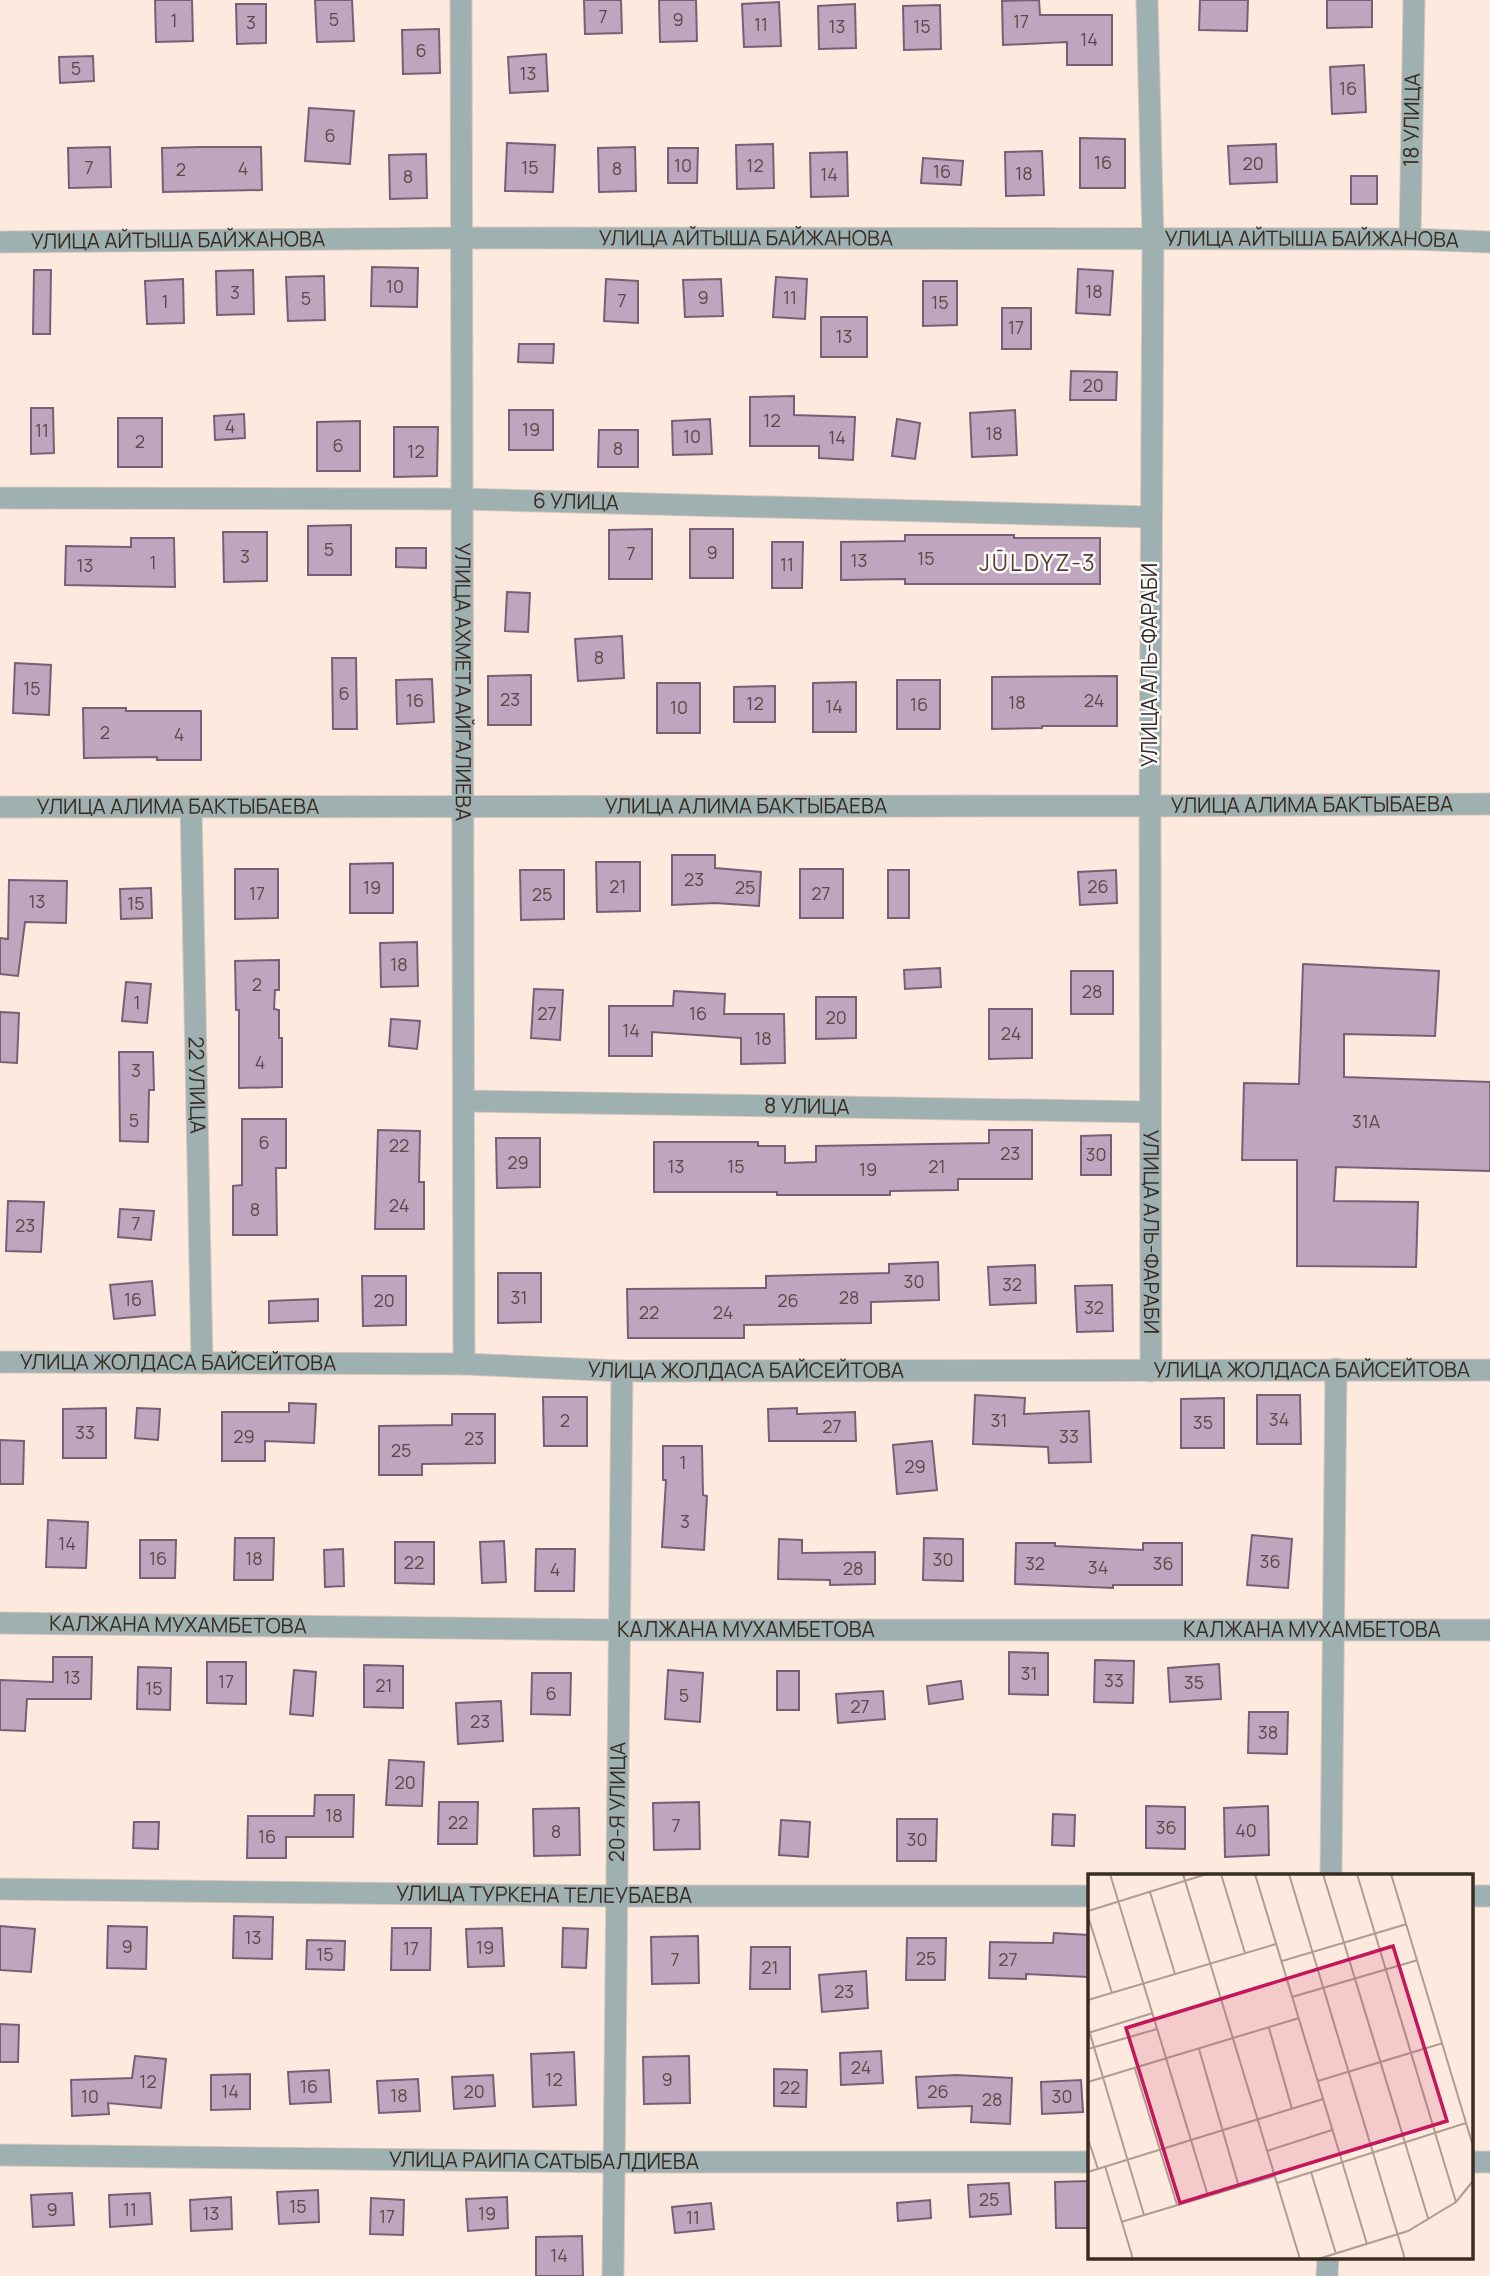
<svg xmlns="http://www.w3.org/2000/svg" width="1490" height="2276" font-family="Manrope,sans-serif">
  <rect width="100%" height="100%" fill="#fee9df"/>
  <!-- building -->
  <path fill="#bfa5bd" stroke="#776076" stroke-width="2" d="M155,0H192L193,41L156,42Z
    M315,0H352L354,41L317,42Z
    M584,0H621L622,33L585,34Z
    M659,0H696L697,41L660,42Z
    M1039,0L1040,15H1112V65H1067V42L1003,45L1002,1Z
    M1200,0H1248L1247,31L1199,30Z
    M1327,0H1372V27L1327,28Z
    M779,2L781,46L744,47L742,4Z
    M236,4H266V43L237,44Z
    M855,4L856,48L819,49L818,6Z
    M940,5L941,49L904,50L903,6Z
    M439,29L440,73L403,74L402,30Z
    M546,54L548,91L510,93L508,57Z
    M93,56L94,81L60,83L59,57Z
    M1364,65L1366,112L1332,114L1330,67Z
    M309,108L354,111L350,164L305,161Z
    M1080,138L1125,139V188H1080Z
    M507,143L555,145L553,192L505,191Z
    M773,144L774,188L737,189L736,145Z
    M1276,144L1277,182L1230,184L1228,146Z
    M110,147L111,187L69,188L68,148Z
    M199,147H261L262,190L163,192L162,148Z
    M635,147L636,191L599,192L598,148Z
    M668,148H698L697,183H668Z
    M1042,151L1044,195L1006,196L1005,152Z
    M847,152L848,196L811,197L810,153Z
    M426,154L427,198L390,199L389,155Z
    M923,158L963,161L961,185L921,183Z
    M1351,176H1377V204H1351Z
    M372,267L418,268L417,307L371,306Z
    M1078,269L1113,271L1110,315L1076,313Z
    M34,270H51L50,334H33Z
    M253,270L254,314L217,315L216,271Z
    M324,276L325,320L288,321L286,277Z
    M776,277L807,279L805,319L773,317Z
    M183,279L184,323L147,324L145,281Z
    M606,279L638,281V323L604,321Z
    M721,279L723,316L685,317L683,280Z
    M923,281H957V325L923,326Z
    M1002,308H1031V349H1002Z
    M821,317H867V357H821Z
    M519,344H554L553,363L518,362Z
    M1071,371L1117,372L1116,400H1070Z
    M794,396V415L855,417L853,460L819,458V446H750V397Z
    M31,408H53L54,453L31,454Z
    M509,410H553V450H509Z
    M1015,410L1017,455L972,457L970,413Z
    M244,414L245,438L215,440L214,416Z
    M118,418H162V467H118Z
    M710,419L712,454L673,455L672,421Z
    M897,419L920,423L915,459L892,456Z
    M360,421V471H317V422Z
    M394,427H438L437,476L394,477Z
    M599,430H638V467H598Z
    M351,525V575H308V526Z
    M652,529V579H609V530Z
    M690,529H733V578H690Z
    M223,532H267V581L224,582Z
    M905,535H1014V538H1100V584H905V579L841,580V542L905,541Z
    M131,538H174L175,587L65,585L66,546L131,547Z
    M772,542H803L802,588H772Z
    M396,548H426V568L396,567Z
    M507,592L530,593L528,632L505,631Z
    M622,636L624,678L578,681L575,639Z
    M332,658H356L357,729H333Z
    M15,663L51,665L49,715L13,713Z
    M531,675V725H488V676Z
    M1117,676V726H1042V728L992,729V677Z
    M432,679L434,722L397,724L396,680Z
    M897,680H940V729H897Z
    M856,682V732H813V683Z
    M657,683H700V733H657Z
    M775,686V722H734V687Z
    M83,708H126V711H201V760H157V757L84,758Z
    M672,855H715V868L761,872L759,906L715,903L672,905Z
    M596,862H640V911L597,912Z
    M393,863V913H350V864Z
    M235,869H278V918L235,919Z
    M800,869H843V918H800Z
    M520,870H564V919L521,920Z
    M888,870H909V918H888Z
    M1116,870L1117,903L1080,905L1078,872Z
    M9,880L67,881L66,923L25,922L18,976L0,974V938L8,939Z
    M151,888L152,918L121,919L120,889Z
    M417,942L418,986L381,987L380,943Z
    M279,960V990H275L274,1009L279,1010V1038H282V1087L239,1088V1010H236L235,961Z
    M1303,964L1439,971L1435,1036L1344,1034V1077L1490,1082V1171L1336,1167L1334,1201L1418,1202L1416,1267L1297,1266V1160H1242L1244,1083L1299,1084Z
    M940,968L941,987L905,989L904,970Z
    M1071,971H1113V1014H1071Z
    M126,982L151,984L147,1023L122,1021Z
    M534,989L563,990L560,1040L531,1038Z
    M674,991L725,994L724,1014H784L785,1063L741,1064V1038L652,1032V1056H609V1006H673Z
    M816,997H856V1038L816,1039Z
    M989,1009H1032V1058L989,1059Z
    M0,1012L19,1013L17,1063L0,1062Z
    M391,1019L420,1021L417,1049L389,1046Z
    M119,1052H153L154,1090H149L148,1142L120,1141Z
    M242,1119H286V1168H276L277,1235H233V1186L242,1185Z
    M378,1130L420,1131L419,1182H424V1229H375Z
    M989,1130H1032V1179H958V1190L890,1191V1195H777V1192H654V1142H758V1146H785V1163L816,1162V1146L989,1143Z
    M1111,1135V1175H1081V1136Z
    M496,1138H540V1187L497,1188Z
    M8,1201L44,1202L41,1252L6,1251Z
    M120,1209L154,1211L151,1240L118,1237Z
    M938,1262L939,1300L871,1302V1323L744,1325V1338H628L627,1289L766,1288V1276L889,1273V1264Z
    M1035,1265L1036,1303L990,1305L988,1267Z
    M498,1273H541V1322L498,1323Z
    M362,1276H406V1325L363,1326Z
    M152,1281L155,1315L114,1319L110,1285Z
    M1112,1285L1113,1331L1077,1332L1075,1286Z
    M318,1299V1321L269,1323V1301Z
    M975,1395L1025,1398L1024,1414L1089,1411L1091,1462L1049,1463L1048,1447L973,1444Z
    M1257,1395H1300L1301,1444H1257Z
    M543,1397H587V1446H544Z
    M1224,1398V1448H1181V1399Z
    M289,1403L316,1404L314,1443L265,1441V1461H222V1412H289Z
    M106,1408V1458H63V1409Z
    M137,1408L160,1409L158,1440L135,1438Z
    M797,1408V1414L855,1412L856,1441H769L768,1409Z
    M452,1414H495V1463L422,1464V1475H379V1426L452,1425Z
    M0,1440L24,1441L23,1484H0Z
    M932,1441L937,1490L897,1494L893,1445Z
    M663,1446H702L703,1495L707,1496L704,1550L662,1547L666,1480H663Z
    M48,1520L88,1522L86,1568L46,1567Z
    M1252,1535L1292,1539L1288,1588L1247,1585Z
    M235,1538H274L273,1580H234Z
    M924,1538L963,1539V1581L923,1580Z
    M779,1539L802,1540V1553L875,1552V1584L830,1585V1580L778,1579Z
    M140,1540H176L175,1578H140Z
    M504,1541L506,1582L482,1583L480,1542Z
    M395,1542H434V1584L395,1583Z
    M1016,1543H1055V1546L1143,1550V1543H1182V1585H1113V1588L1015,1584Z
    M343,1549L344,1586L325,1587L324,1550Z
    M536,1549H575L574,1591H535Z
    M1009,1652L1048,1653V1695L1009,1694Z
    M53,1657H92L91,1699H27L25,1731L0,1730V1680L53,1682Z
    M1095,1660L1134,1661L1133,1703L1094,1702Z
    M207,1662H246V1704L207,1703Z
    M1219,1664L1221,1699L1170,1702L1168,1668Z
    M364,1665L403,1666V1708L364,1707Z
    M138,1667L171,1668L170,1710L137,1709Z
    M294,1670L316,1672L313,1716L290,1714Z
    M668,1670L703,1673L700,1722L665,1719Z
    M777,1671H799V1710H777Z
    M532,1673H571L570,1715L531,1714Z
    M961,1681L963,1699L929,1704L927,1686Z
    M883,1691L885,1719L838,1723L836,1694Z
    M501,1701L503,1741L458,1744L456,1703Z
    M1249,1712H1288L1287,1754L1248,1753Z
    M389,1760L424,1762L422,1806L386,1805Z
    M315,1795H354L353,1837H286V1858H247L248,1816H314Z
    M439,1802H478L477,1844H438Z
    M699,1802L700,1849L654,1850L653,1803Z
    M1146,1806L1185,1807V1849L1146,1848Z
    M1268,1806L1269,1855L1225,1857L1224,1808Z
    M579,1808L580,1855L534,1856L533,1809Z
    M1053,1814L1075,1815L1074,1846L1052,1845Z
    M897,1819H937L936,1861H897Z
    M781,1820L810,1822L808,1857L779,1855Z
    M134,1822H159L158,1849L133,1848Z
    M234,1916L273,1917L272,1959L233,1958Z
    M0,1926L35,1929L31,1972L0,1970Z
    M108,1926L147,1927L146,1969L107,1968Z
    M392,1928H431L430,1970H391Z
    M502,1928L504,1966L468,1967L466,1929Z
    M563,1928L588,1929L586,1968L562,1967Z
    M1054,1933L1089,1935L1088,1977L1026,1974V1979L989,1978L990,1942L1053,1943Z
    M698,1936L699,1983L652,1984L651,1937Z
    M907,1938H946L945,1980H906Z
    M307,1940L345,1941L344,1970L306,1969Z
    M751,1947H790V1989H750Z
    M866,1971L868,2008L822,2012L819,1975Z
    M0,2024L19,2025L18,2062H0Z
    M881,2051L883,2083L841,2085L840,2053Z
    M574,2052L576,2105L533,2107L531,2054Z
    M135,2056L166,2059L161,2108L108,2103L109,2114L72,2116L71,2080L132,2078Z
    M689,2056L690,2103L644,2104L643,2057Z
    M774,2069L807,2070L806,2107L774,2106Z
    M329,2070L331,2102L290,2104L288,2072Z
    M250,2074V2109L211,2110V2075Z
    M493,2075L495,2106L454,2109L452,2077Z
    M957,2075L1012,2078L1010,2124L971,2122L972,2106L918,2108L916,2077Z
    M418,2079L420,2111L379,2113L377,2081Z
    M1081,2080L1083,2112L1042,2114L1041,2082Z
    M1089,2181V2228H1056L1055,2182Z
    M1009,2183L1011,2214L970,2217L968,2185Z
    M318,2190L319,2222L279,2224L277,2192Z
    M72,2193L74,2225L33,2227L31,2195Z
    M150,2193L152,2224L110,2227L109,2195Z
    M231,2197L232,2229L191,2231L190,2200Z
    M507,2197L508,2228L468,2231L466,2199Z
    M371,2198L404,2200L403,2235L370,2234Z
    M930,2200L931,2218L898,2221L897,2203Z
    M711,2203L714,2229L675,2233L672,2207Z
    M582,2236L583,2276H536V2237Z"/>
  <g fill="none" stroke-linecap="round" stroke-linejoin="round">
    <!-- minor casing -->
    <g stroke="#dac7be" stroke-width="23">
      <g id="minor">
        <path id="s1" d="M461,0L464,1364"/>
        <path id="s2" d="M1147,0L1153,240L1150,806L1151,1371"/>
        <path id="s3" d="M1410,239L1414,0"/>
        <path id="s4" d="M0,242L461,238L1410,239L1490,242"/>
        <path id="s5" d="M0,498L462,499L1151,517"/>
        <path id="s6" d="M0,807L1150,806L1490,804"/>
        <path id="s7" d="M191,807L202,1363"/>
        <path id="s8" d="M464,1101L1150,1112"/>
        <path id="s9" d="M0,1362L464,1364L622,1371L1490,1370"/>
        <path id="s10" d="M0,1623L619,1630H1490"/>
        <path d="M1331,1875L1336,1369"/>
        <path id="s11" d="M0,1889L616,1896H1089"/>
        <path d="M1471,1896H1490"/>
        <path id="s12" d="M0,2155L612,2162H1089"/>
        <path d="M1471,2162H1490"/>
        <path id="s13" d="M613,2276L622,1371"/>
        <path d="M1327,2276L1328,2257"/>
      </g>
    </g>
    <!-- minor -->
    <use href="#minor" stroke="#9eb0b0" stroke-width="21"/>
  </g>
  <g text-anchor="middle" stroke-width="5" stroke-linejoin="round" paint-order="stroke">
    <!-- number labels -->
    <g font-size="18" fill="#5a4a4b">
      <text x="603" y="23">7</text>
      <text x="334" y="26">5</text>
      <text x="678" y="26">9</text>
      <text x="174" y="27">1</text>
      <text x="1021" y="28">17</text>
      <text x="251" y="29">3</text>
      <text x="761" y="31">11</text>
      <text x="837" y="33">13</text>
      <text x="922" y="33">15</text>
      <text x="1089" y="46">14</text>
      <text x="421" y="57">6</text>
      <text x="76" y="75">5</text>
      <text x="528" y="80">13</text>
      <text x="1348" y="95">16</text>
      <text x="330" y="142">6</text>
      <text x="1103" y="169">16</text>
      <text x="1253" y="170">20</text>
      <text x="683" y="172">10</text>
      <text x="755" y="172">12</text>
      <text x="89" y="174">7</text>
      <text x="530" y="174">15</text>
      <text x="243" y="175">4</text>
      <text x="617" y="175">8</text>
      <text x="181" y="176">2</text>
      <text x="942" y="178">16</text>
      <text x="1024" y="180">18</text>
      <text x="829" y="181">14</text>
      <text x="408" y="183">8</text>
      <text x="395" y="293">10</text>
      <text x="1094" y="298">18</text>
      <text x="235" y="299">3</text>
      <text x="703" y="304">9</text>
      <text x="790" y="304">11</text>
      <text x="306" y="305">5</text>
      <text x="622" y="307">7</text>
      <text x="165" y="308">1</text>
      <text x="940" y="309">15</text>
      <text x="1016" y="334">17</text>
      <text x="844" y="343">13</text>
      <text x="1093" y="392">20</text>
      <text x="772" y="427">12</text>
      <text x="230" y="433">4</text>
      <text x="531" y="436">19</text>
      <text x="42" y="437">11</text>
      <text x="994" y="440">18</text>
      <text x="692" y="443">10</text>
      <text x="837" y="444">14</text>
      <text x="140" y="448">2</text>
      <text x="338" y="452">6</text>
      <text x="618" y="455">8</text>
      <text x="416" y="458">12</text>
      <text x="329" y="556">5</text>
      <text x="712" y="559">9</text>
      <text x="631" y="560">7</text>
      <text x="245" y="563">3</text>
      <text x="926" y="565">15</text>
      <text x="859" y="567">13</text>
      <text x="153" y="569">1</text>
      <text x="787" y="571">11</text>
      <text x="85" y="572">13</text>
      <text x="599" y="664">8</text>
      <text x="32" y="695">15</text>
      <text x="344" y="700">6</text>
      <text x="510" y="706">23</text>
      <text x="415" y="707">16</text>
      <text x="1094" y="707">24</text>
      <text x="1017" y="709">18</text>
      <text x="755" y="710">12</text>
      <text x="919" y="711">16</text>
      <text x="834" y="713">14</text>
      <text x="679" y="714">10</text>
      <text x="105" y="739">2</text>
      <text x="179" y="741">4</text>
      <text x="694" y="886">23</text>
      <text x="618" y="893">21</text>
      <text x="1098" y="893">26</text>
      <text x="372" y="894">19</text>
      <text x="745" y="894">25</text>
      <text x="257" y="900">17</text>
      <text x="821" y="900">27</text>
      <text x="542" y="901">25</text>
      <text x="37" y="908">13</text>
      <text x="136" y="910">15</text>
      <text x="399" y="971">18</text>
      <text x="257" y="991">2</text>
      <text x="1092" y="998">28</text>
      <text x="137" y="1009">1</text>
      <text x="547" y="1020">27</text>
      <text x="698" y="1020">16</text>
      <text x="836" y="1024">20</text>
      <text x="631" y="1037">14</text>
      <text x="1011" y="1040">24</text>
      <text x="763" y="1045">18</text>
      <text x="260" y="1069">4</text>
      <text x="136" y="1077">3</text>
      <text x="134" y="1127">5</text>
      <text x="1366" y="1128">31А</text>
      <text x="264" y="1149">6</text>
      <text x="399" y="1152">22</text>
      <text x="1010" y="1160">23</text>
      <text x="1096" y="1161">30</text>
      <text x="518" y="1169">29</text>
      <text x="676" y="1173">13</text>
      <text x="736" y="1173">15</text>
      <text x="937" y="1173">21</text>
      <text x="868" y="1176">19</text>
      <text x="399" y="1212">24</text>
      <text x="255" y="1216">8</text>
      <text x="136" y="1230">7</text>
      <text x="25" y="1232">23</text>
      <text x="914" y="1288">30</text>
      <text x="1012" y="1291">32</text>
      <text x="519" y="1304">31</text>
      <text x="849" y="1304">28</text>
      <text x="133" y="1306">16</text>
      <text x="384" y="1307">20</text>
      <text x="788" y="1307">26</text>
      <text x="1094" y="1314">32</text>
      <text x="649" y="1319">22</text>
      <text x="723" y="1319">24</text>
      <text x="1279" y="1426">34</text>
      <text x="565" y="1427">2</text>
      <text x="999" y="1427">31</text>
      <text x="1203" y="1429">35</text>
      <text x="832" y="1433">27</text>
      <text x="85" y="1439">33</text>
      <text x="244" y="1443">29</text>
      <text x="1069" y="1443">33</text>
      <text x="474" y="1445">23</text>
      <text x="401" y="1457">25</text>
      <text x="683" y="1469">1</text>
      <text x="915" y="1473">29</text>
      <text x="685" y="1528">3</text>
      <text x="67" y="1550">14</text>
      <text x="158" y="1565">16</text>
      <text x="254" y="1565">18</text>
      <text x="943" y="1566">30</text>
      <text x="1270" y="1568">36</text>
      <text x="414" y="1569">22</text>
      <text x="1035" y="1570">32</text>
      <text x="1163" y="1570">36</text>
      <text x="1098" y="1574">34</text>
      <text x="853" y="1575">28</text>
      <text x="555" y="1576">4</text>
      <text x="1029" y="1680">31</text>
      <text x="72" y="1684">13</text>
      <text x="1114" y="1687">33</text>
      <text x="226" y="1688">17</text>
      <text x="1194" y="1689">35</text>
      <text x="384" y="1692">21</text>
      <text x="154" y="1695">15</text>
      <text x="551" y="1700">6</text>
      <text x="684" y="1702">5</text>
      <text x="860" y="1713">27</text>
      <text x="480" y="1728">23</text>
      <text x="1268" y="1739">38</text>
      <text x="405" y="1789">20</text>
      <text x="334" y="1822">18</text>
      <text x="458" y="1829">22</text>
      <text x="676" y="1832">7</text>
      <text x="1166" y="1834">36</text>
      <text x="1246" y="1837">40</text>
      <text x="556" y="1838">8</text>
      <text x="267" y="1843">16</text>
      <text x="917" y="1846">30</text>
      <text x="253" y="1944">13</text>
      <text x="127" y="1953">9</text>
      <text x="485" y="1954">19</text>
      <text x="411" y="1955">17</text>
      <text x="325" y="1961">15</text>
      <text x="926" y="1965">25</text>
      <text x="675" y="1966">7</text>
      <text x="1008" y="1966">27</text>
      <text x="770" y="1974">21</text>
      <text x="844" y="1998">23</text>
      <text x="861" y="2074">24</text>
      <text x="554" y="2086">12</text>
      <text x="667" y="2086">9</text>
      <text x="148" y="2088">12</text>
      <text x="309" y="2093">16</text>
      <text x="790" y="2094">22</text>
      <text x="230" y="2098">14</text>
      <text x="474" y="2098">20</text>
      <text x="938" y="2098">26</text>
      <text x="399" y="2102">18</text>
      <text x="90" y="2103">10</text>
      <text x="1062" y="2103">30</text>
      <text x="992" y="2106">28</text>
      <text x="989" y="2206">25</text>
      <text x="298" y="2213">15</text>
      <text x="52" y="2216">9</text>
      <text x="130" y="2216">11</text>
      <text x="211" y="2220">13</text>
      <text x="487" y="2220">19</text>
      <text x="387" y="2223">17</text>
      <text x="693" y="2224">11</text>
      <text x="559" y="2262">14</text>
    </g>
    <!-- street labels -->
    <g font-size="21" fill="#382c25" stroke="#fbfbfb">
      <text dy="7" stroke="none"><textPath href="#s3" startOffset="119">18 УЛИЦА</textPath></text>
      <text dy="7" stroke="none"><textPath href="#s4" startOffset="746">УЛИЦА АЙТЫША БАЙЖАНОВА</textPath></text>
      <text dy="7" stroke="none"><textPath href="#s4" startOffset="178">УЛИЦА АЙТЫША БАЙЖАНОВА</textPath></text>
      <text dy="7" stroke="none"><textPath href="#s4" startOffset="1312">УЛИЦА АЙТЫША БАЙЖАНОВА</textPath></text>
      <text dy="7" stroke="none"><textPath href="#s5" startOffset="576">6 УЛИЦА</textPath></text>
      <text transform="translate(1150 665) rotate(-90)" y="7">УЛИЦА АЛЬ-ФАРАБИ</text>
      <text dy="7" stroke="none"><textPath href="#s1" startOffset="682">УЛИЦА АХМЕТА АЙГАЛИЕВА</textPath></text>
      <text dy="7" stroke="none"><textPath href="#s6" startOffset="1312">УЛИЦА АЛИМА БАКТЫБАЕВА</textPath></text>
      <text dy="7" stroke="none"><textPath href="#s6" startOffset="178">УЛИЦА АЛИМА БАКТЫБАЕВА</textPath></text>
      <text dy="7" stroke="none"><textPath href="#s6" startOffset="746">УЛИЦА АЛИМА БАКТЫБАЕВА</textPath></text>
      <text dy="7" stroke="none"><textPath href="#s7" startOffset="278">22 УЛИЦА</textPath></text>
      <text dy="7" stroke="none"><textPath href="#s8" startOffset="343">8 УЛИЦА</textPath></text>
      <text dy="7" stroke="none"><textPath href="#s2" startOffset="1232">УЛИЦА АЛЬ-ФАРАБИ</textPath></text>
      <text dy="7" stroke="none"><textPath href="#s9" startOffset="178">УЛИЦА ЖОЛДАСА БАЙСЕЙТОВА</textPath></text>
      <text dy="7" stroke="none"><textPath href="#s9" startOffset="746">УЛИЦА ЖОЛДАСА БАЙСЕЙТОВА</textPath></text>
      <text dy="7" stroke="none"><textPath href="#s9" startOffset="1312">УЛИЦА ЖОЛДАСА БАЙСЕЙТОВА</textPath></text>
      <text dy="7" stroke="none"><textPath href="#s10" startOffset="178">КАЛЖАНА МУХАМБЕТОВА</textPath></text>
      <text dy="7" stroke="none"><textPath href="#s10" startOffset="1312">КАЛЖАНА МУХАМБЕТОВА</textPath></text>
      <text dy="7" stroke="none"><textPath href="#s10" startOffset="746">КАЛЖАНА МУХАМБЕТОВА</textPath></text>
      <text dy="7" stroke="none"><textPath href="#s13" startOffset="474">20-Я УЛИЦА</textPath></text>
      <text dy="7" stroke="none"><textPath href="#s11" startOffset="544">УЛИЦА ТУРКЕНА ТЕЛЕУБАЕВА</textPath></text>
      <text dy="7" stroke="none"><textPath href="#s12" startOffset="544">УЛИЦА РАИПА САТЫБАЛДИЕВА</textPath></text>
    </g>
    <!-- neighbourhood labels -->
    <g font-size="23" letter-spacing="2" fill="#593e2f" stroke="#fbfbfb">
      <text x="1038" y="571">JŪLDYZ-3</text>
    </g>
  </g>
  <!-- overview -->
  <g transform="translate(1088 1874)">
    <rect width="385" height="385" fill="#fee9df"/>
    <path fill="none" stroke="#af9d95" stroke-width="2" d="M22,0L120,322M95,0L212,385M133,0L157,79M167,0L279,370M201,0L317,385M235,0L340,344M269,0L368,328M303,0L385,272M62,18L87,100M0,37L119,0M0,42L24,119M194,87L319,50M204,123L330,86M0,126L188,70M0,153L56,341M181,154L204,235M0,159L65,139M0,175L69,155M111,175L151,313M47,195L89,331M230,207L355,169M0,208L211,144M0,265L10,295M179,277L244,256M17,292L45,385M0,298L235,225M223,298L248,380M189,309L378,249M33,348L187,302M230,385L320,357L368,328L385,307"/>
    <path fill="#c2185b" fill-opacity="0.15" stroke="#c2185b" stroke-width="3.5" d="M305,72L359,247L92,329L38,154Z"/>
    <rect width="385" height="385" fill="none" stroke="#382c25" stroke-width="3.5"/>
  </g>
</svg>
